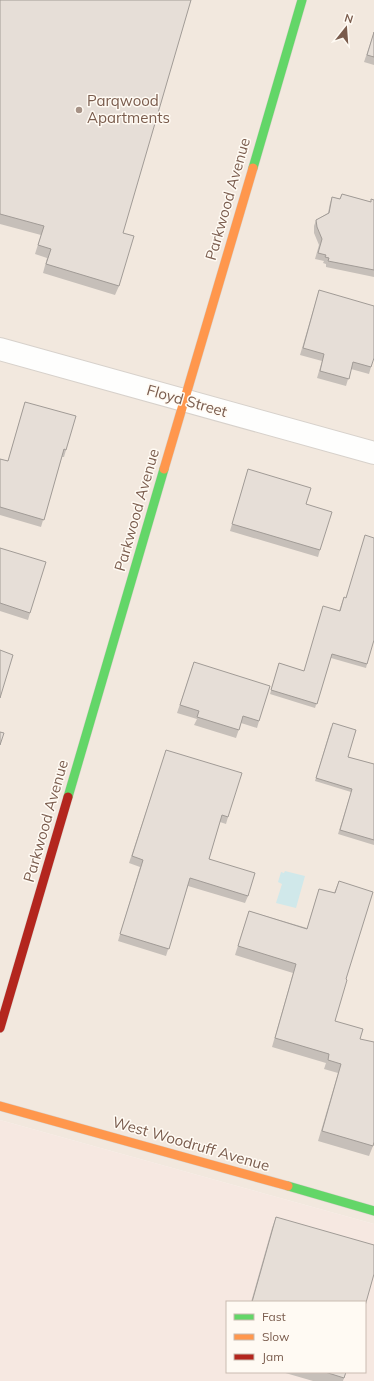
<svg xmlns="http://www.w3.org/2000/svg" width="374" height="1381" font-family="Mulish,sans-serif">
  <rect width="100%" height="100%" fill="#f9f5f0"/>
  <!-- residential -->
  <path fill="#f2e8de" d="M0,0H374V1224L0,1120Z"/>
  <!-- commercial -->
  <path fill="#f6e8e1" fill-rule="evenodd" d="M0,1120L374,1224V1381H0ZM227,1302H365V1372H227Z"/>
  <!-- water -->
  <path fill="#d0e8ea" d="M285,871L305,876L296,908L276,903L282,884L278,882L281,872L284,873Z"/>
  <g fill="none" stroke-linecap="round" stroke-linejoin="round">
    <!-- street casing -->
    <g stroke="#d7d1cb" stroke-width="24">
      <path id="street" d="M0,349L374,453"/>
    </g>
    <!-- fast casing -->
    <g stroke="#d9d2cb" stroke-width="10">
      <path id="fast" d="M253,168L302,0
        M68,797L164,469
        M288,1186L374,1211"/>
    </g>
    <!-- slow casing -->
    <g stroke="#d9d2cb" stroke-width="10">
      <path id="slow" d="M164,469L253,168
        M0,1106L288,1186"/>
    </g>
    <!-- jam casing -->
    <g stroke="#d9d2cb" stroke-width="10">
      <path id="jam" d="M0,1028L68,797"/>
    </g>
    <!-- street -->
    <use href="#street" stroke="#fefefd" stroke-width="22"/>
    <!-- fast -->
    <use href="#fast" stroke="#63d668" stroke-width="9"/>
    <!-- slow -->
    <use href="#slow" stroke="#ff974d" stroke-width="9"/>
    <!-- jam -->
    <use href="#jam" stroke="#b3261e" stroke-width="9"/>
  </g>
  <!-- wall -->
  <path fill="#c6bfb9" d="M0,0L123,233L119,286L115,295L43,273L47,258L35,254L41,235L0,224Z
    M374,32V65L364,62Z
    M342,194L371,202L374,200V277L326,267V264L323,263L324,261L315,259L319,245L314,233V226L316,220L328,213L330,203L332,197L340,199Z
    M319,290L371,367L369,374L351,369L346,386L317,378L322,361L300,355Z
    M25,402L66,450L64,457H62L41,527L0,515V459L8,461Z
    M248,469L320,550L318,557L230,531Z
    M0,548L30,613L28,620L0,611Z
    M344,597L367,664L366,668L331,658L315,708L270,694L279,663L304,671L339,611Z
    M194,662L259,721L257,728L241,723L236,738L194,725L197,719L177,713Z
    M331,727L348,757L374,764V845L338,834L351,792L315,781Z
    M164,757L228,817L226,824L220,822L209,859L248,896L245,903L188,886L166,956L118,941L140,867L129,863Z
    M339,881L346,979L335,1021L360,1039L373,1146L369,1156L318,1141L338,1073L324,1069L326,1063L272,1047L293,973L235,955L249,911L307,928L319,889L334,893Z
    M276,1217L365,1302H251L272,1228Z
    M282,1372H346L343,1381H313Z"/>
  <!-- building -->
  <path fill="#e6ded7" stroke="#a19b96" d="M0,0H191L123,233L134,236L119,286L46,264L51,249L38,245L44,226L0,214Z
    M374,32V57L367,55Z
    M342,194L371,202V199L374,200V270L328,261L329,258L325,257L326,255L318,253L322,239L317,227L316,220L329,213L332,197L340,199Z
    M319,290L374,306V358L371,367L353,362L349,379L320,371L324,354L303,348Z
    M25,402L76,416L66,450L64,449L44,520L0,507V459L8,461Z
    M248,469L311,488L306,504L332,512L320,550L232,524Z
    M365,535L374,538V640L367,664L332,654L317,704L271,690L279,663L304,671L323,606L340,611L344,597L346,598Z
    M0,548L46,562L30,613L0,603Z
    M0,650L13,655L0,698Z
    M194,662L270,686L259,721L243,716L239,730L197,717L199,711L180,705Z
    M333,723L356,730L348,757L374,764V840L340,830L352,789L316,778Z
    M0,732L4,733L0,745Z
    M166,750L242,773L228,817L222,815L209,859L255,873L248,896L190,878L169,949L120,934L143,860L132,856Z
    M339,881L373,892L346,979L347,980L335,1021L363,1029L360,1039L374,1042V1142L373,1146L322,1131L341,1064L328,1060L329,1054L275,1038L296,964L238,946L249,911L307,929L319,889L335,893Z
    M276,1217L374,1245V1274L365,1306V1302H252Z
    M325,1372H346L344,1378Z"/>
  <!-- markers -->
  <circle fill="#a69286" stroke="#fffaf3" stroke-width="1.5" cx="79" cy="110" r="4"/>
  <g text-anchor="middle" stroke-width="3" stroke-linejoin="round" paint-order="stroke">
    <!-- poi labels -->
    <g font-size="15" fill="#7a5c4d" stroke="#fffaf3" text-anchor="start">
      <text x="87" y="106">Parqwood<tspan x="87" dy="17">Apartments</tspan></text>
    </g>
    <!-- street labels -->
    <g font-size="15" fill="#7a5c4d" stroke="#fffaf3">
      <text transform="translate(228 199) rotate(-74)" y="5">Parkwood Avenue</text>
      <text transform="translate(187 401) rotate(16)" y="5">Floyd Street</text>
      <text transform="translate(137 510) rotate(-74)" y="5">Parkwood Avenue</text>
      <text transform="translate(46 821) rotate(-74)" y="5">Parkwood Avenue</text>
      <text transform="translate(191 1144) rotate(16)" y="5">West Woodruff Avenue</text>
    </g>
  </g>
  <!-- legend -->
  <rect x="226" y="1301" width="140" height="72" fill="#fffaf3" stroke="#cabbb1"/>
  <rect x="234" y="1314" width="20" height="6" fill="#63d668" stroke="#cabbb1"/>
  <text x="262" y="1321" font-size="12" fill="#7a5c4d">Fast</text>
  <rect x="234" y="1334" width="20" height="6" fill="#ff974d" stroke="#cabbb1"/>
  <text x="262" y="1341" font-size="12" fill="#7a5c4d">Slow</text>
  <rect x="234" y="1354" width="20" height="6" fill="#b3261e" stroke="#cabbb1"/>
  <text x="262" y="1361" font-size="12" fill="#7a5c4d">Jam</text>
  <!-- north arrow -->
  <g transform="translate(346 28) rotate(17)" stroke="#fffaf3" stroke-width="3" paint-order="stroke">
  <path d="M0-3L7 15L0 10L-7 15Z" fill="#7a5c4d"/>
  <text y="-6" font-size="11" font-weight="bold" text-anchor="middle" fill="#7a5c4d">N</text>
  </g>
</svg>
